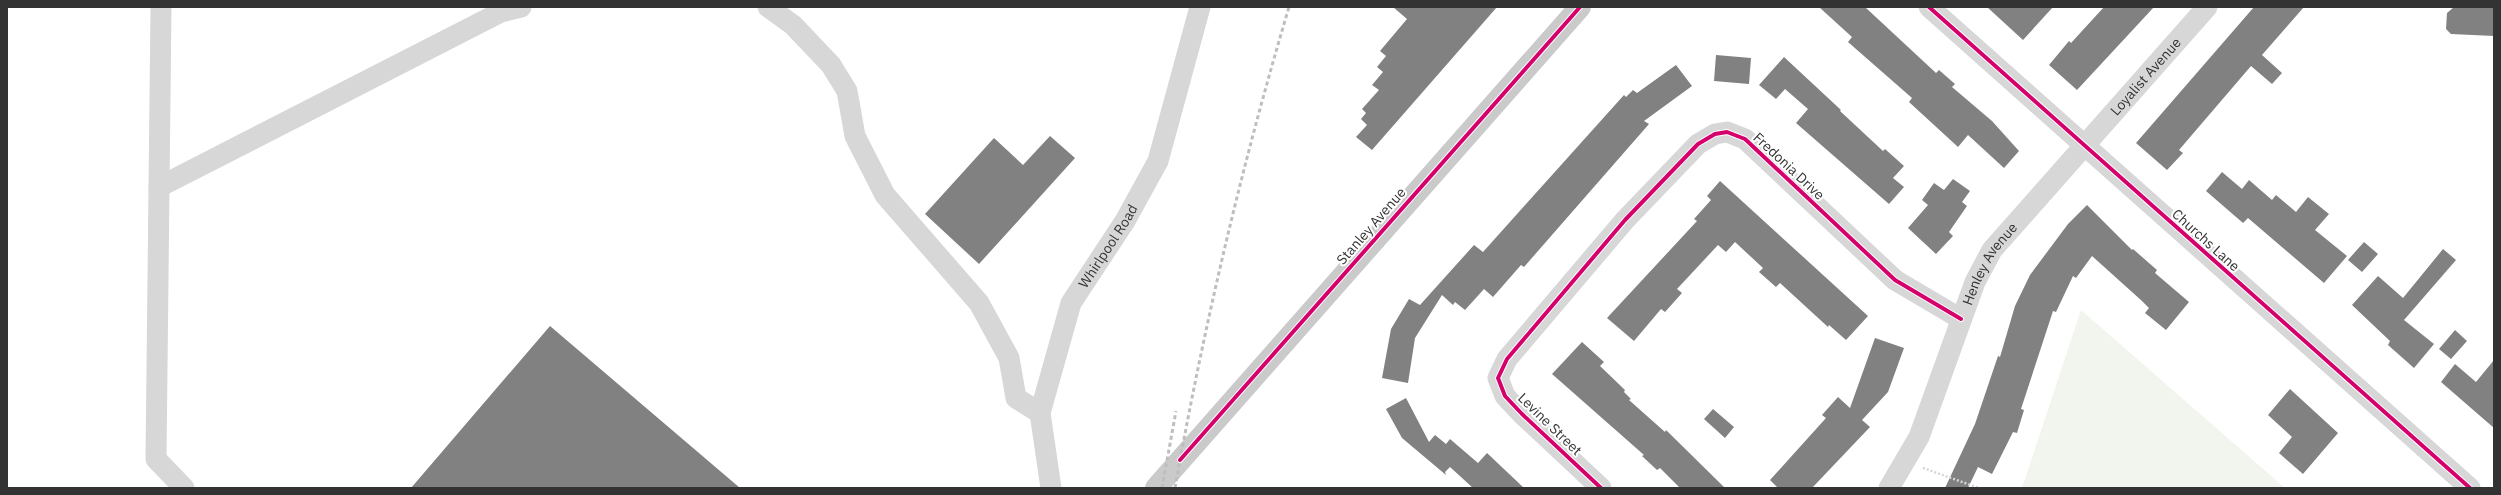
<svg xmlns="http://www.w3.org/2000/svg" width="2501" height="495" font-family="'IBM Plex Sans',sans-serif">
  <rect width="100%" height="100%" fill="#fff"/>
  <!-- green -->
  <path fill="#f1f5ed" d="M2081,310L2285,488H2022Z"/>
  <!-- building -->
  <path fill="#818181" d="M1393,7H1497L1372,150L1356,137L1367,125L1361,119L1366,113L1362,109L1379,90L1372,85L1383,72L1377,67L1386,56L1380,51L1407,19Z
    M1819,7H1865L1936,73L1939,70L1955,84L1952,87L1992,121L2019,151L2004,168L1968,135L1958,147L1909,102L1912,98L1848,42L1852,37Z
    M1987,7H2053L2023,40Z
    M2104,7H2154L2077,90L2049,65L2069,41L2071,43Z
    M2254,7H2304L2262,55L2282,73L2272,84L2251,66L2179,150L2183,153L2167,170L2136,143Z
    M2454,7H2494V36L2451,34L2446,29L2447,13Z
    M1716,55L1751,58L1749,84L1714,81Z
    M1784,57L1841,110L1840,111L1883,151L1885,149L1904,166L1893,178L1904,187L1889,204L1796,123L1808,109L1785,89L1776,99L1759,85Z
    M1676,65L1692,86L1644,121L1649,124L1524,267L1521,265L1493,297L1484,289L1465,310L1455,302L1453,305L1442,295L1415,338L1408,383L1382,378L1391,329L1409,299L1420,305L1474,245L1483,252L1624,95L1626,97L1633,90L1637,93Z
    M1050,136L1075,158L979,264L925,214L994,138L1023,165Z
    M2222,172L2242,189L2249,180L2272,200L2276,195L2296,212L2308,197L2329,214L2315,230L2347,256L2324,283L2248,218L2243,223L2206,191Z
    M1953,179L1970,191L1962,202L1967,206L1949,232L1953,236L1936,254L1908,228L1928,205L1922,200L1934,183L1944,190Z
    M1720,181L1868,316L1846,340L1829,325L1828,327L1780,283L1776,287L1759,272L1763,268L1735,242L1726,252L1718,245L1677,289L1682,293L1665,312L1661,309L1634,341L1607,318L1697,221L1694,219L1711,200L1707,196Z
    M2087,205L2132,250L2133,249L2157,270L2155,273L2189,302L2166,330L2145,313L2149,308L2142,301L2092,256L2076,278L2073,276L2056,312L2053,311L2021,409L2024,410L2017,433L2013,432L1992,474L1978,467L1968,488H1945L1975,424L1998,356L2000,357L2015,306L2030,275L2068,224Z
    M2364,242L2378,254L2362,272L2348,260Z
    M2443,249L2456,260L2404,320L2434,344L2414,368L2388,345L2390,341L2352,305L2378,276L2403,298Z
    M550,326L740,488H411Z
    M2455,330L2467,341L2451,359L2439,349Z
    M1875,338L1904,348L1888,392L1862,420L1870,427L1812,488H1778L1770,480L1826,418L1822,415L1838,397L1850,408Z
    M1582,342L1604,362L1600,366L1625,390L1624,392L1631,399L1629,400L1665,432L1666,430L1725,488H1680L1660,468L1657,470L1642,456L1644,455L1552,374Z
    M2494,360V428L2441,382L2455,364L2476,382Z
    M2290,389L2338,433L2303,474L2279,453L2292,437L2268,415Z
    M1406,398L1429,442L1435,435L1446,444L1450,439L1478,463L1487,453L1524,488H1473L1450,467L1445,472L1446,475L1402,438L1386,409Z
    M1713,409L1734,427L1725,438L1704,419Z"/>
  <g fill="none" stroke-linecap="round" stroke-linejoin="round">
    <!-- path -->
    <path stroke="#d6d6d6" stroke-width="2.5" stroke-dasharray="2 2" stroke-linecap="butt" d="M1923,468L1979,488"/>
    <!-- minor -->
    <g stroke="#d7d7d7" stroke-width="21">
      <path d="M161,7L156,459L184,488"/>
      <path d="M768,7L793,25L831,65L847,91L855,136L885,195L979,303L1009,358L1016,398L1040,413"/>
      <path d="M1929,7L2470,488"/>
      <path d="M159,187L501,12L521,7"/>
      <path id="s1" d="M1051,488L1040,413L1071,303L1125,221L1158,161L1200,7"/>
      <path d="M1601,488L1522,414L1505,396L1498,378L1507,359L1625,220L1698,144L1715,134L1727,132L1745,139L1895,280L1961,319"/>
      <path id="s2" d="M1889,488L1919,437L1975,282L1992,250L2207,7"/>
    </g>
    <!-- major -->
    <path stroke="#cacaca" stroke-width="22" d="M1156,488L1580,7"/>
    <!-- rail -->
    <path stroke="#bebebe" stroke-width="3" stroke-dasharray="4 3" stroke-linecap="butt" d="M1162,488L1176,411
      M1175,488C1204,325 1242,165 1289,7"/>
    <!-- cycleway casing -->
    <g stroke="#fff" stroke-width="6">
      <path id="cycleway" d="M1929,7L2470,488
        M1180,460L1580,7
        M1601,488L1522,414L1505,396L1498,378L1507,359L1625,220L1698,144L1715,134L1727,132L1745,139L1895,280L1961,319"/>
    </g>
    <!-- cycleway -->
    <use href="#cycleway" stroke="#d6006c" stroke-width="4"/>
  </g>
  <g text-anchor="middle" stroke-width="4" stroke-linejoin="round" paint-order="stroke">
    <!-- street labels -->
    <g font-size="14" fill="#333" stroke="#fff">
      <text dy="5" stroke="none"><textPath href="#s2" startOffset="492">Loyalist Avenue</textPath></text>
      <text transform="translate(1789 166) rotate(43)" y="5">Fredonia Drive</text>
      <text transform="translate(1371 226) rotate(-49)" y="5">Stanley Avenue</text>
      <text transform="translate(2206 240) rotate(42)" y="5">Churchs Lane</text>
      <text dy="5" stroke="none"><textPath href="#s1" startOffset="258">Whirlpool Road</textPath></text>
      <text dy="5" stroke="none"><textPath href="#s2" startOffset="247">Henley Avenue</textPath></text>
      <text transform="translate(1550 424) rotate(44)" y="5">Levine Street</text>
    </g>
  </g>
  <!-- border -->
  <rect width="2501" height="495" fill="none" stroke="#333333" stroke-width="16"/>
</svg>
